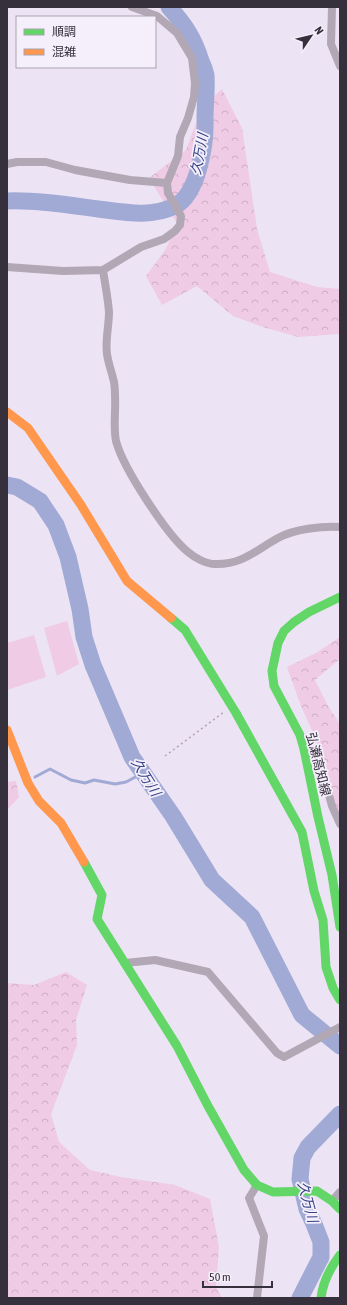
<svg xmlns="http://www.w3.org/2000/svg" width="347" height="1305" font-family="'Asap Condensed','Noto Sans JP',sans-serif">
  <defs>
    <pattern id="forest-crowns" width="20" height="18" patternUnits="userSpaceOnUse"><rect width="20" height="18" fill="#f0cbe5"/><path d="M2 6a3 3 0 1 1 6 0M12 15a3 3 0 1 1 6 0" fill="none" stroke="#ceafc5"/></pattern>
  </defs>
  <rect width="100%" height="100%" fill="#ece3f5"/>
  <!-- forest -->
  <path fill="url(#forest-crowns)" d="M222,89L242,128L257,229L270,272L317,287L340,289V334L298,337L263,327L233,316L197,286L162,305L146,276L165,250L178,225L149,178L186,150L202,107Z
    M340,637V659L315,680L328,706L340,724V821L319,767L314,735L301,706L287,667L316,653Z
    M16,781L19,797L7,810V782Z
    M66,972L87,985L76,1020L77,1045L51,1114L59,1142L90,1170L121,1177L175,1185L210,1199L219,1247L216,1287L222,1298H7V983L34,985Z"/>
  <!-- park -->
  <path fill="#f0cbe5" d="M67,621L79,664L57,676L44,628Z
    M34,635L46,677L7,690V643Z"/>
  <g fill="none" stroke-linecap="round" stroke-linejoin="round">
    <!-- stream -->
    <path stroke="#a1aad5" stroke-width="3" d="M35,777L50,769L71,780L85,783L94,780L115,784L126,782L143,773"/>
    <!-- river -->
    <path stroke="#a1aad5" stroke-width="17" d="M7,201C37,200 68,205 98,209C123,212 151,218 175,206C199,194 206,141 205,118C205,104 207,89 206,75C205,70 203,65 201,61C194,38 185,25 169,7
      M7,485L17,487L40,501L56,525L68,557L80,609L84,637L93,665L132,757L173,816L212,880L252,917L302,1015L340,1046
      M300,1298L321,1257V1242L314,1224L307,1209L300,1179L302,1158L308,1147L340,1114"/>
    <!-- path -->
    <path stroke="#b0a6b3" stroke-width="1.5" stroke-dasharray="2 3" stroke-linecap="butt" d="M165,756L224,712"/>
    <!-- street -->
    <path stroke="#b2a7b4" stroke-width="8" d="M332,7L331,44L340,66
      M7,164L17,162H46L75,170L130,180L167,183
      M7,267L63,271L103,270L141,247L164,239L175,231L180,225L181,216L168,193L167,183L178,156L180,137L188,118L194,97L195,83L192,58L177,33L157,16L132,7
      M103,270C105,284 108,298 109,312C109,326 105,341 107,354C108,362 111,370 113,378C115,384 115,390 115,396C116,411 113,426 116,441C123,468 167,535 188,552C195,558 206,564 215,564C242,565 256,550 278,538C294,529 322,526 340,527
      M304,749L316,760L321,767L332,806L340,824
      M125,963L155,960L208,972L277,1053L284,1057L340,1027
      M332,1201L340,1192
      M257,1298L264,1236L249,1198L257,1185"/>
    <!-- fast -->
    <path stroke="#63d668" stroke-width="9" d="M340,597L309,612L294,622L284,631L278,643L272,671L274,686L300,735L304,749L318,817L332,875L340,927
      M171,618L185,630L236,713L302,832L314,891L323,920L326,967L333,988L340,1000
      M84,862L102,895L97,919L177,1046L208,1106L244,1170L257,1185L273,1192L317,1191L332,1201L340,1209
      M321,1298C323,1281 330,1268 340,1255"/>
    <!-- slow -->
    <path stroke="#ff974d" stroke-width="9" d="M7,412L28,428L81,505L127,581L171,618
      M7,730L28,783L39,801L61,823L84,862"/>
  </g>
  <g text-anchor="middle" stroke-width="3.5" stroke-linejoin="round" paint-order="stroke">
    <!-- street labels -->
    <g font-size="13" fill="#362f3c" stroke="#f5eefb">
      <text transform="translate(319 764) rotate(76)" y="5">弘瀬高知線</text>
    </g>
    <!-- water labels -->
    <g font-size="14" font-style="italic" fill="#364487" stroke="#f5eefb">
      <text transform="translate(199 154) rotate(-80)" y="5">久万川</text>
      <text transform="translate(146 777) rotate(58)" y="5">久万川</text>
      <text transform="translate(308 1202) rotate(75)" y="5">久万川</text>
    </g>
  </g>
  <!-- border -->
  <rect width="347" height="1305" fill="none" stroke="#362f3c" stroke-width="16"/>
  <!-- legend -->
  <rect x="16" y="16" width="140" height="52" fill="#f5eefb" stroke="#a9a2af"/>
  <rect x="24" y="29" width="20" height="6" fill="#63d668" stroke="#a9a2af"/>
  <text x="52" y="36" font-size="12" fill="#362f3c">順調</text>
  <rect x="24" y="49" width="20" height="6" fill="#ff974d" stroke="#a9a2af"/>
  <text x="52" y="56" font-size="12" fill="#362f3c">混雑</text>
  <!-- north arrow -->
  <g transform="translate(311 36) rotate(55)" stroke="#f5eefb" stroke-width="3" paint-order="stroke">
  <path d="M0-3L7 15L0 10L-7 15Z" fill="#362f3c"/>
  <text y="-6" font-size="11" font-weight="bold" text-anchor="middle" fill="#362f3c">N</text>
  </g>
  <!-- scale -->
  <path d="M203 1281v6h69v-6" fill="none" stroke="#362f3c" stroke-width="2"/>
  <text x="209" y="1281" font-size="12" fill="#362f3c" stroke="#f5eefb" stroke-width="3" paint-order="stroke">50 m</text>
</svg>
